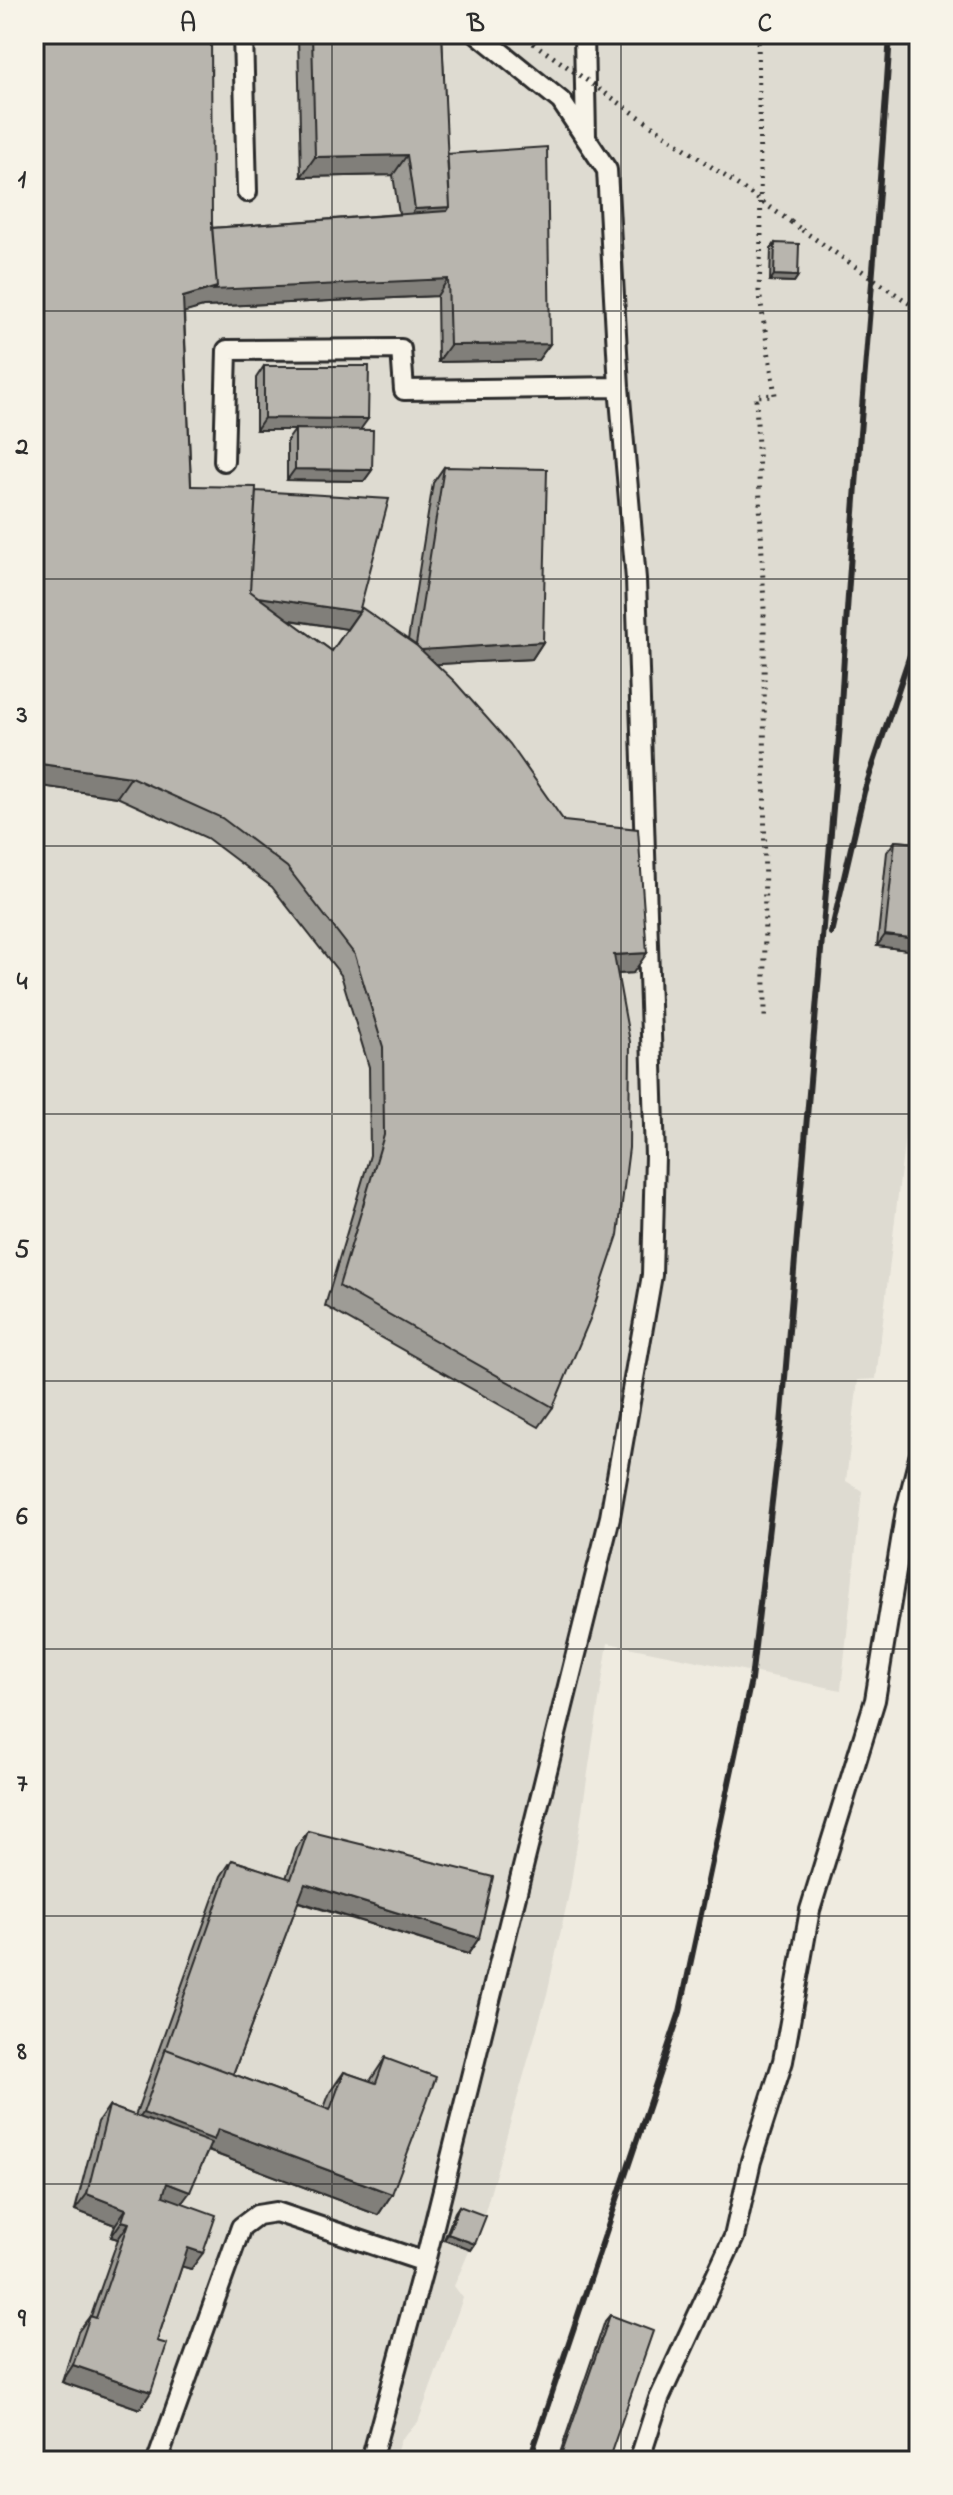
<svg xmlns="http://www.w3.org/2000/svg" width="953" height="2495" font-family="'Indie Flower',sans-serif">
  <rect width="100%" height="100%" fill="#efebe0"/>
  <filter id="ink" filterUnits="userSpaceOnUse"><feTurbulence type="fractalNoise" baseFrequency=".0125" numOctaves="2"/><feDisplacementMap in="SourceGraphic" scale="16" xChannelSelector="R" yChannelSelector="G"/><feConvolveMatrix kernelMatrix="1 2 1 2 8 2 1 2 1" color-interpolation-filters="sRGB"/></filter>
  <g filter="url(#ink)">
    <!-- built -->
    <path fill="#dedbd1" d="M34,34H919V1018L876,1379L858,1380L846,1481L862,1491L841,1690L608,1643L570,1889L547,1994L482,2222L454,2286L463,2298L418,2422L401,2439L393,2461H34Z"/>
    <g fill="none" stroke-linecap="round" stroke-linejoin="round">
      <!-- service casing -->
      <g stroke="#2b2b2b" stroke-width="24">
        <path id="service" d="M243,34L247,192
          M584,34L586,137
          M224,461L227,350L401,349L404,390L619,387
          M157,2461L241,2227L257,2215L276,2212L425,2262
          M371,2461L425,2262L610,1517L652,1275L655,1156L636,579L619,387L607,170L561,101L478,34
          M639,2461L659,2399L734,2237L751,2161L783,2061L810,1910L875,1700L906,1510L919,1458"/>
      </g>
      <!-- path -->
      <path stroke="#2b2b2b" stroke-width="5" stroke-dasharray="2 6" stroke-linecap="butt" d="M758,34L761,237L759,291L775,395L756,396L764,609L765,1022
        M791,222L802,230"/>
      <!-- service -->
      <use href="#service" stroke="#f7f3e8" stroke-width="18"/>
      <!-- rail -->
      <path stroke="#2b2b2b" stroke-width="6" d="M831,933L864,792L919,628
        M529,2461L680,2012L751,1680L781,1425L840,725C852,494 876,265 890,34"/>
      <!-- path-bridge -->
      <path stroke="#2b2b2b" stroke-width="5" stroke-dasharray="2 6" stroke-linecap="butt" d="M520,34L791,222
        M802,230L919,310"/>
    </g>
    <!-- wall -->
    <path fill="#9e9c96" stroke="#2b2b2b" stroke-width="2" fill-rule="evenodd" d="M34,34L212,228L399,214L393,175L301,177L298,34H442L447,154L550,344L538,360L438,362L437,296L203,307L184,312L191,486L256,491L359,612L408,640L433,483L444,467L543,642L532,659L437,664L633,973L618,974L553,1407L539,1427L325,1306L370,1155L369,1067L341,975L272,887L207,838L117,797L34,785ZM289,620L347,629L332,651Z
      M775,243L798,276L794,282L770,281L771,249Z
      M264,366L360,430L372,470L364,481L287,480V441L295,430H256V378Z
      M895,841L919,843V945L915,951L877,946L887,852Z
      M308,1831L479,1938L468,1954L298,1902L233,2074L324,2108L330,2092L344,2072L370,2081L385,2058L392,2194L378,2215L208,2151L182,2203L191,2269L182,2266L157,2341L140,2409L62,2382L78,2332L90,2316H91L118,2239L111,2237L115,2225L75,2210L98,2122L109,2106L135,2116L221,1876L232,1860L286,1878L297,1847Z
      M459,2206L475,2244L471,2250L444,2240L455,2212Z
      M610,2315L608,2461L558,2459L605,2321Z"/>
    <!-- shaded-wall -->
    <path fill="#817f7a" stroke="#2b2b2b" stroke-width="2" d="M407,155L393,175L301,177L315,157Z
      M450,207L436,227L401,230L415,209Z
      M774,275L798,276L794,282L770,281Z
      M448,279L437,296L203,307L169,317L183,297L217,287Z
      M550,344L538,360L438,362L450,345Z
      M264,418L368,419L360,430H256Z
      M295,469L372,470L364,481L287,480Z
      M248,595L359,612L347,629L236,611Z
      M543,642L532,659L403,666L415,650Z
      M34,763L131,777L117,797L34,785Z
      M885,935L919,939V945L915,951L877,946Z
      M647,953L633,973L600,975L614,955Z
      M305,1884L479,1938L468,1954L294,1900Z
      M143,2113L218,2129L392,2194L378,2215L206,2150L129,2133Z
      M167,2183L190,2192L178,2208L156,2200Z
      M87,2194L126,2209L115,2225L75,2210Z
      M122,2221L129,2223L118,2239L111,2237Z
      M448,2234L475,2244L471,2250L444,2240Z
      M188,2248L203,2253L191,2269L177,2265Z
      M73,2365L151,2392L140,2409L62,2382Z
      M562,2453L586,2461H564L558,2459Z"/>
    <!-- building -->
    <path fill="#b8b5ae" stroke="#2b2b2b" stroke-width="2" d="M34,34H211L212,224L217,287L183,297L191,486L256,487L250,591L332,651L362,608L417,646L455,682L510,744L564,821L638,829L647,953L614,955L630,1042L629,1148L618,1235L590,1319L553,1407L339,1286L384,1135L383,1047L355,955L287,867L222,818L131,777L34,763Z
      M312,34H442L450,207L415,209L407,155L315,157Z
      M547,147L550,344L450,345L448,279L214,290L217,287L212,228L447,211L450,207L447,154Z
      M775,243L799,244L798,276L774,275Z
      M264,366H369L368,419L264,418Z
      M295,429L373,430L372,470L295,469Z
      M444,467L547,469L543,642L421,650L416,645Z
      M256,491L389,499L359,612L258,597L250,591Z
      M895,841L919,843V939L885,935Z
      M308,1831L493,1877L479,1938L305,1884L233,2074L166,2049L164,2053L232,1860L291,1879Z
      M166,2049L330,2110L344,2072L376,2083L385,2058L436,2077L392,2194L218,2129L214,2140L143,2113Z
      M109,2106L211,2143L190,2192L167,2183L163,2196L216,2215L203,2253L188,2248L157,2341L167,2344L151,2392L73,2365L90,2316L96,2318L129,2223L122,2221L126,2209L87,2194Z
      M459,2206L486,2216L475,2244L448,2234Z
      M610,2315L653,2331L608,2461H586L562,2453Z"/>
  </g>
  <!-- grid -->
  <path fill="none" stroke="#2b2b2b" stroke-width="2" stroke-opacity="0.55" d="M332,34V2461M621,34V2461M34,311H919M34,579H919M34,846H919M34,1114H919M34,1381H919M34,1649H919M34,1916H919M34,2184H919"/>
  <!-- margin -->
  <rect width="953" height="2495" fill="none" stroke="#f7f3e8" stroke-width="88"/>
  <rect x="44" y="44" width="865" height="2407" fill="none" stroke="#2b2b2b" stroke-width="3"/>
  <g font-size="26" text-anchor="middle" font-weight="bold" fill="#2b2b2b">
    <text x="188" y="31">A</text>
    <text x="476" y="31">B</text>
    <text x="765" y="31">C</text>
    <text x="22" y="187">1</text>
    <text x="22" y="454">2</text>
    <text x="22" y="722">3</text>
    <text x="22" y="989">4</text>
    <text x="22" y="1257">5</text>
    <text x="22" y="1524">6</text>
    <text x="22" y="1791">7</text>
    <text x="22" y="2059">8</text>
    <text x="22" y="2326">9</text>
  </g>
</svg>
